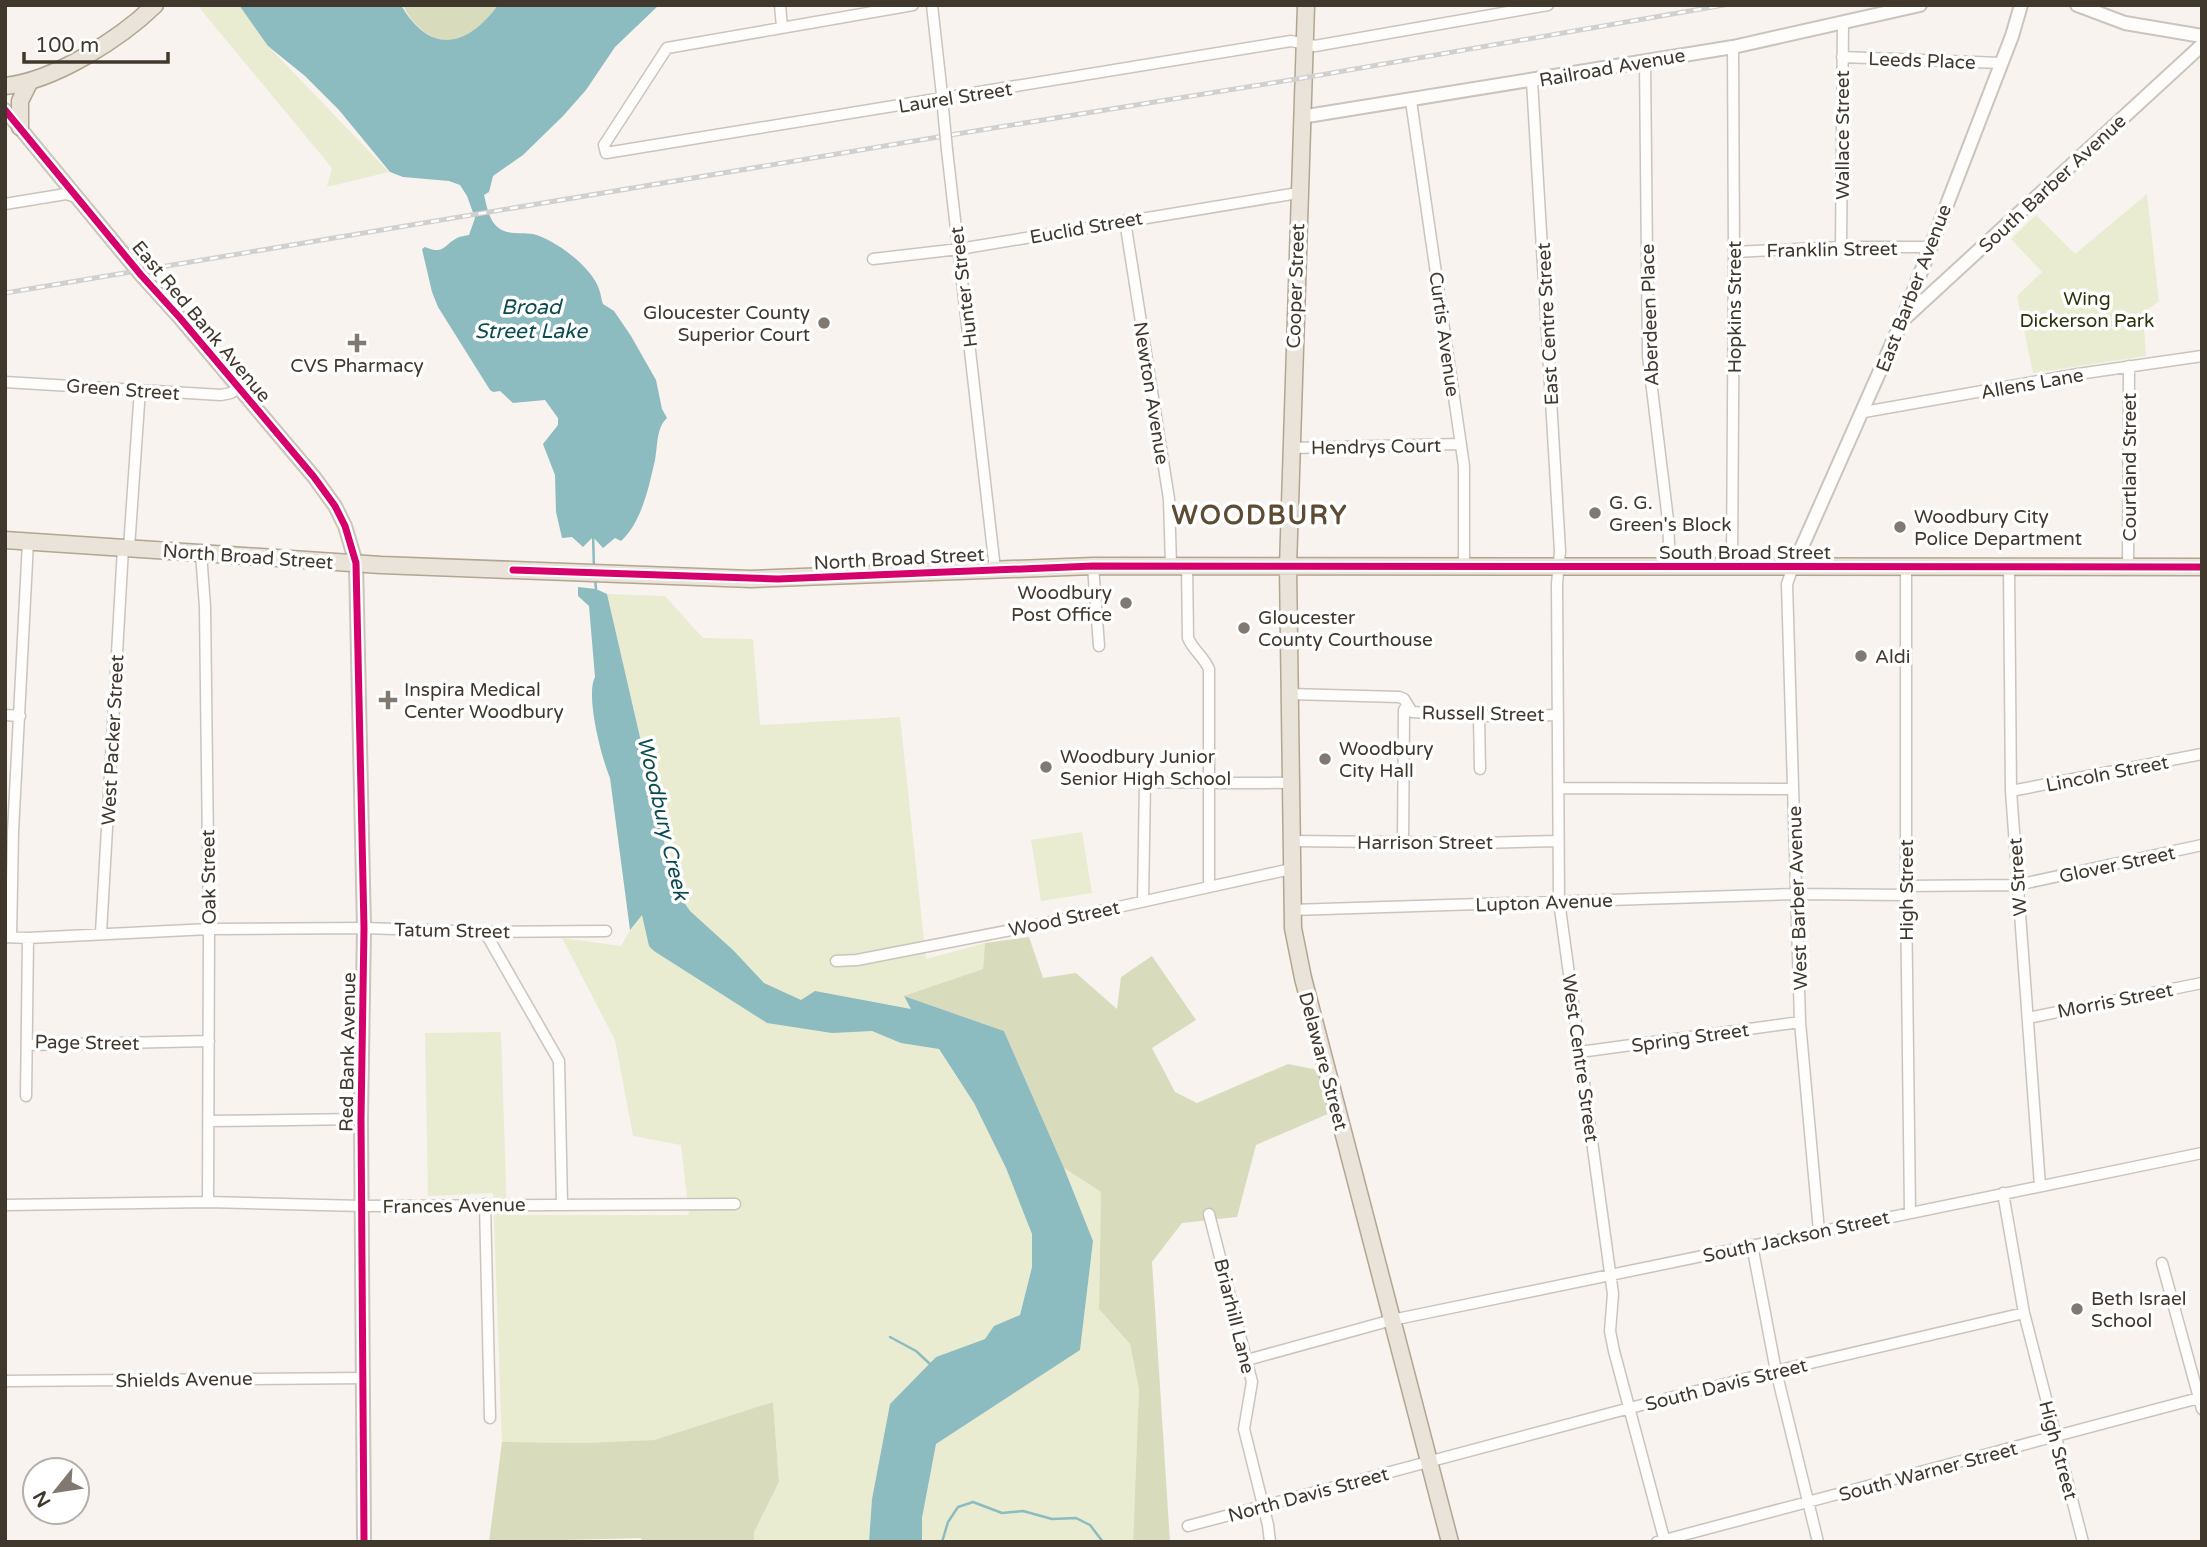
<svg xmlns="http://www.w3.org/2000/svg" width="2207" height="1547" font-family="'Varela Round',sans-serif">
  <rect width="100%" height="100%" fill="#f8f3ee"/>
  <!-- green -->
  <path fill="#e9ecd1" d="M197,5H246L268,46L389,172L327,187L332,168Z
    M2147,194L2159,301L2143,314L2146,356L2033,373L2017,296L2042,272L2011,239L2036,215L2075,254Z
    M607,594L665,596L703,638L753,639L760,725L900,717L926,959L985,943L983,969L904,997L974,1103L1006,1168L1032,1234V1267L1020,1315L994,1326L985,1339L936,1357L890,1404L872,1499L869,1542H754V1532L779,1482L773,1402L654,1440L584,1443L502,1442L493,1193L428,1196L425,1033L501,1032L507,1215H689L681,1145L633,1136L615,1040L562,938L621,946L630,930L672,876Z
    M1082,832L1092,893L1041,901L1031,840Z
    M1064,1168L1101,1192L1099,1309L1130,1344L1139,1389L1133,1542H922V1518L936,1444L1080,1350L1093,1241Z"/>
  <!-- forest -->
  <path fill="#d8dcbc" d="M403,5H498C489,17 479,30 466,37C440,50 413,28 403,5Z
    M1029,937L1043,978L1076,973L1117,1009L1121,977L1152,956L1196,1020L1152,1048L1175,1092L1197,1103L1288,1064L1318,1070L1330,1113L1256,1145L1237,1217L1182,1223L1152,1262L1170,1542H1133L1139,1389L1130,1344L1099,1309L1101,1192L1064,1168L1004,1031L904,996L983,969L985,943Z
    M773,1402L779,1482L754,1532V1542H642L641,1538L489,1542L502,1442L584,1443L654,1440Z"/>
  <!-- water -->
  <path fill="#8cbbc0" d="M239,5H401C430,55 467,48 498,5H659L615,47L586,90L563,116L523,155L493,176L489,192L484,195C487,207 489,222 500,229C509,235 523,232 533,234C554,239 592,267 599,289C601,294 601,299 603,304L614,311L631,336L656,380L662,409L667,418C656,428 658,445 655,460C649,486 642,522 621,541L615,538L603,548L593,537L583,547L572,537L562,538L556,512L555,475L543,444L558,425V418L545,400L513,403L500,391L493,392L490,390L438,307L432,292L422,249L425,247C445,255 442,246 457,238C461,236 465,236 469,235L475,218L467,196L460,185L449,181L403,177L390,172L339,110L305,76L268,46Z
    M578,587L596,589L607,594L672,876L669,881L690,911L733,950L764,983L801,1000L815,991L911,1009L904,996L1004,1031L1064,1168L1093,1241L1080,1350L936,1444L922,1518V1542H869L872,1499L890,1404L936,1357L985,1339L994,1326L1020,1315L1032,1267V1234L1006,1168L974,1103L939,1049L901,1043L872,1031L832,1033L767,1023L654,951L649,946L642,915L630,930L610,778C602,759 585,696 595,677L589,606L578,596Z"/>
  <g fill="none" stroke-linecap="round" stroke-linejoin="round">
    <!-- stream -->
    <path stroke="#8cbbc0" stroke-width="2.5" d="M593,533L594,569
      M595,579L596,589
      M890,1337L916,1351L930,1364
      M942,1542L948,1522L958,1507L973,1502L1002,1513L1023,1511L1052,1519L1076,1518L1090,1525L1103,1542"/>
    <!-- minor casing -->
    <g stroke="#cac4bc" stroke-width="13">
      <path id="minor" d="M780,5L782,27
        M913,5L667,48L604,145L606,153L1291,41L1315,46L1548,5
        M932,5L943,104
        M1842,57L2001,63
        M1645,62L1648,356L1668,520L1670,567
        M1532,81L1560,551L1557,584L1559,901L1613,1294L1610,1331L1614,1351L1665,1542
        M1411,101L1464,466V567
        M947,150L995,569
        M5,204L66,194L76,197
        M1125,221L1169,499L1171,566
        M1841,247L1843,23
        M1734,252L1841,247H1929
        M873,259L959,249L1298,193
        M5,382L221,395L231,393L238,388
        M1864,412L2078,374L2202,356
        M1291,448L1461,444
        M129,548L140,389
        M201,553L205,607L209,929L208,1202
        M1093,566L1099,646
        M1187,566L1188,638C1193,650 1204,657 1209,669V887
        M1732,567L1734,252L1733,47
        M1793,567L1787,584L1800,1022L1819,1231
        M2128,567L2129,366
        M1906,568V895L1910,1212
        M2009,568L2011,791L2040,1186
        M1290,694L1399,697L1404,699L1412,712L1479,716L1557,715
        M5,715L20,716
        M1479,716L1480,769
        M1559,788L1793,789
        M2011,791L2202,754
        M1291,841L1479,843L1558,841
        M1403,842L1404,710L1407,705
        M1906,886L2017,885L2202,845
        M1143,901L1145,782L1290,783
        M1292,910L1797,894L1906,895
        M485,932L559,1061L562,1204
        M101,933L123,548
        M5,937L28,938L209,929L364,928L485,932L606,931
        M11,937L13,832L28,542
        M836,961L857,960L1032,926L1291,869
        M2028,1018L2202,983
        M27,1045L209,1041
        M1580,1052L1800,1022
        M26,1096L28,938
        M209,1121L361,1119
        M2003,1193L2024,1313L2083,1542
        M485,1204L490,1418
        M5,1205L208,1202L362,1206L735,1204
        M1209,1214L1252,1382L1244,1429L1268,1525L1270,1542
        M1752,1245L1776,1371L1818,1542
        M2162,1263L2202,1409
        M1247,1360L1392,1320L2202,1153
        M5,1381L363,1378
        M1188,1526L1630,1408L1776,1371L2024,1313
        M1657,1542L2199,1398"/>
    </g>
    <!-- tertiary casing -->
    <g stroke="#cac4bc" stroke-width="16">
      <path id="tertiary" d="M2077,5L2125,23L2202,36
        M5,110L141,275L180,318L314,477L335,506L345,526L356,563L364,928L361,1119L364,1542
        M1301,117L1733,47L1920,5
        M1905,318L2202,45
        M1793,567L1902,321L2012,36L2021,5"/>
    </g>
    <!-- primary casing -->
    <g stroke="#b2a591" stroke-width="19">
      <path id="primary" d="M1306,5L1288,567L1293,928L1303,978L1450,1542
        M5,86C54,81 120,39 155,5
        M20,127V101L30,81
        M5,540L381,565L751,579L1093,566L2202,567"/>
    </g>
    <!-- minor -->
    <use href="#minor" stroke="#fefdfc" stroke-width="10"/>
    <!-- tertiary -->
    <use href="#tertiary" stroke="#fefdfc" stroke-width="12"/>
    <!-- primary -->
    <use href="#primary" stroke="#eae3d9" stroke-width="16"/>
    <!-- rail casing -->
    <g stroke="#d2d0cf" stroke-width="5">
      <path id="rail" d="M5,293L938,137L1303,78L1724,5"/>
    </g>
    <!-- rail -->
    <use href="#rail" stroke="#fff" stroke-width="2.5" stroke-dasharray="8" stroke-linecap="butt"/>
    <!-- minor-bridge casing -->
    <g stroke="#cac4bc" stroke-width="13" stroke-linecap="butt">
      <path id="minor-bridge" d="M943,108L947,150"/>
    </g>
    <!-- minor-bridge -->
    <use href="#minor-bridge" stroke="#fefdfc" stroke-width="10"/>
    <!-- cycleway casing -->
    <g stroke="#fff" stroke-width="11">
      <path id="cycleway" d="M5,110L141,275L180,318L314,477L335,506L345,526L356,563L364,928L361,1119L364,1542
        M513,570L778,579L1093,566L2201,567"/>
    </g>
    <!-- cycleway -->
    <use href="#cycleway" stroke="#d6006c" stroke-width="7"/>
  </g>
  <!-- markers -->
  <g fill="#817971" stroke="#fff" stroke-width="2.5">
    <circle cx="824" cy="323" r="7"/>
    <path d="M353.5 332.5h7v7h7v7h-7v7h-7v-7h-7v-7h7z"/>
    <circle cx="1595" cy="513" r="7"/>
    <circle cx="1900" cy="527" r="7"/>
    <circle cx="1126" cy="603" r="7"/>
    <circle cx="1244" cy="628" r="7"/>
    <circle cx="1861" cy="656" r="7"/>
    <path d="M384.5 689.5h7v7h7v7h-7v7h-7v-7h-7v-7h7z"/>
    <circle cx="1325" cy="759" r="7"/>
    <circle cx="1046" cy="767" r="7"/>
    <circle cx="2077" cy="1309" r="7"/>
  </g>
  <g text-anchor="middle" stroke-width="7" stroke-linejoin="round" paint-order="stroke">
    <!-- street labels -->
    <g font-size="19" fill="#41382d" stroke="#fff">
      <text transform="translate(1922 60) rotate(2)" y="7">Leeds Place</text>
      <text transform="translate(1612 67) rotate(-10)" y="7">Railroad Avenue</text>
      <text transform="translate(955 97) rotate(-9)" y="7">Laurel Street</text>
      <text transform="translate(1842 135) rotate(-90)" y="7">Wallace Street</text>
      <text transform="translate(2052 183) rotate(-43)" y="7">South Barber Avenue</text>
      <text transform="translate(1086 227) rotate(-10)" y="7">Euclid Street</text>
      <text transform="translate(1832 249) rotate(-1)" y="7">Franklin Street</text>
      <text transform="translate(1295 286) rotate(-88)" y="7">Cooper Street</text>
      <text transform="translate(963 287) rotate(-97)" y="7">Hunter Street</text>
      <text transform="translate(1913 288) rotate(-69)" y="7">East Barber Avenue</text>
      <text transform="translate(1734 307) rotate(-90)" y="7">Hopkins Street</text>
      <text transform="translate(1649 315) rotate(-92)" y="7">Aberdeen Place</text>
      <text transform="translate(202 321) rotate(50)" y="7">East Red Bank Avenue</text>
      <text transform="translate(1547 324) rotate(-93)" y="7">East Centre Street</text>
      <text transform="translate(1445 334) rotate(82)" y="7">Curtis Avenue</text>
      <text transform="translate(2032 383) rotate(-10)" y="7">Allens Lane</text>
      <text transform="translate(123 389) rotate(4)" y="7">Green Street</text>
      <text transform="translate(1152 393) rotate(81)" y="7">Newton Avenue</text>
      <text transform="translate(1376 446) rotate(-1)" y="7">Hendrys Court</text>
      <text transform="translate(2129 467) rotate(-90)" y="7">Courtland Street</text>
      <text x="1745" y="559">South Broad Street</text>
      <text transform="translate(248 556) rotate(4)" y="7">North Broad Street</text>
      <text transform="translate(899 558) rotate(-3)" y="7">North Broad Street</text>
      <text transform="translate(1483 713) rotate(1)" y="7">Russell Street</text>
      <text transform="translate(112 740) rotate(-87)" y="7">West Packer Street</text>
      <text transform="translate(2107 773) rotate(-11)" y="7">Lincoln Street</text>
      <text x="1425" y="849">Harrison Street</text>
      <text transform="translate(2117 864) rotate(-12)" y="7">Glover Street</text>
      <text transform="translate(208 877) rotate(-91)" y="7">Oak Street</text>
      <text transform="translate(2017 877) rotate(-94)" y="7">W Street</text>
      <text transform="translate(1906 890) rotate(-90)" y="7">High Street</text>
      <text transform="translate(1797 898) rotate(-92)" y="7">West Barber Avenue</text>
      <text transform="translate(1544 902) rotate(-2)" y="7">Lupton Avenue</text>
      <text transform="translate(1064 918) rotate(-12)" y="7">Wood Street</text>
      <text transform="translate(452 930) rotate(1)" y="7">Tatum Street</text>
      <text transform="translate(2115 1000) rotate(-11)" y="7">Morris Street</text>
      <text transform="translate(1690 1037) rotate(-8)" y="7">Spring Street</text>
      <text transform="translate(87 1042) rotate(1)" y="7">Page Street</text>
      <text transform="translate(347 1052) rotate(-89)" y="7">Red Bank Avenue</text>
      <text transform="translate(1581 1058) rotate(82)" y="7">West Centre Street</text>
      <text transform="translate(1324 1061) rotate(75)" y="7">Delaware Street</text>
      <text transform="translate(454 1205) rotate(-1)" y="7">Frances Avenue</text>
      <text transform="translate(1796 1236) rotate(-12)" y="7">South Jackson Street</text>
      <text transform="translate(1235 1316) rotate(76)" y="7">Briarhill Lane</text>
      <text transform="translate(184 1379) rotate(-1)" y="7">Shields Avenue</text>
      <text transform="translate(1726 1384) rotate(-14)" y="7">South Davis Street</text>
      <text transform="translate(2059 1450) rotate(75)" y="7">High Street</text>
      <text transform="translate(1928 1471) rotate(-15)" y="7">South Warner Street</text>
      <text transform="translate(1308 1494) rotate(-15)" y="7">North Davis Street</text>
    </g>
    <!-- park labels -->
    <g font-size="19" fill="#2d330a" stroke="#fff">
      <text x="2087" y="305">Wing<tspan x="2087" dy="22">Dickerson Park</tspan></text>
    </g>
    <!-- poi labels -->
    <g font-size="19" fill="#41382d" stroke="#fff" text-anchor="start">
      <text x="810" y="319" text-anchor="end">Gloucester County<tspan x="810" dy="22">Superior Court</tspan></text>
      <text x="357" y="372" text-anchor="middle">CVS Pharmacy</text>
      <text x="1609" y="509">G. G.<tspan x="1609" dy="22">Green's Block</tspan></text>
      <text x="1914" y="523">Woodbury City<tspan x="1914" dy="22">Police Department</tspan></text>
      <text x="1112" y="599" text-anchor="end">Woodbury<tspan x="1112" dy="22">Post Office</tspan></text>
      <text x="1258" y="624">Gloucester<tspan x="1258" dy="22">County Courthouse</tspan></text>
      <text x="1875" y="663">Aldi</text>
      <text x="404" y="696">Inspira Medical<tspan x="404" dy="22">Center Woodbury</tspan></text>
      <text x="1339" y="755">Woodbury<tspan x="1339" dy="22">City Hall</tspan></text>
      <text x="1060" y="763">Woodbury Junior<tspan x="1060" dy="22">Senior High School</tspan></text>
      <text x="2091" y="1305">Beth Israel<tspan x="2091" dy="22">School</tspan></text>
    </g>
    <!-- water labels -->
    <g font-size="21" font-style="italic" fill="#0a4b52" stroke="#fff">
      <text x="531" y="314">Broad<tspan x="531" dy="24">Street Lake</tspan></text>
      <text transform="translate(663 818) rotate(77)" y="7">Woodbury Creek</text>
    </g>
    <!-- district labels -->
    <g font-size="26" font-weight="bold" letter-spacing="2" fill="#5e4b34" stroke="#fff">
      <text x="1260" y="524">WOODBURY</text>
    </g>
  </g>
  <!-- border -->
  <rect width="2207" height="1547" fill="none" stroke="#41382d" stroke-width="14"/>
  <!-- north arrow -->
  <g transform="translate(56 1491) rotate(240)"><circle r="33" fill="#ffffff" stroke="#b3afab" stroke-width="2"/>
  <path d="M0-5L12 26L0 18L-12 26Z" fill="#817971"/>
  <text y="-10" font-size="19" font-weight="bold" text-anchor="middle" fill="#41382d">N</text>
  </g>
  <!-- scale -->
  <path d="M24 52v10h144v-10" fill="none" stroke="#41382d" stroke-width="3.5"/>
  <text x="35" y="52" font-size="21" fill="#41382d" stroke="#ffffff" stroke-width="5" paint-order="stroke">100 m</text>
</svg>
